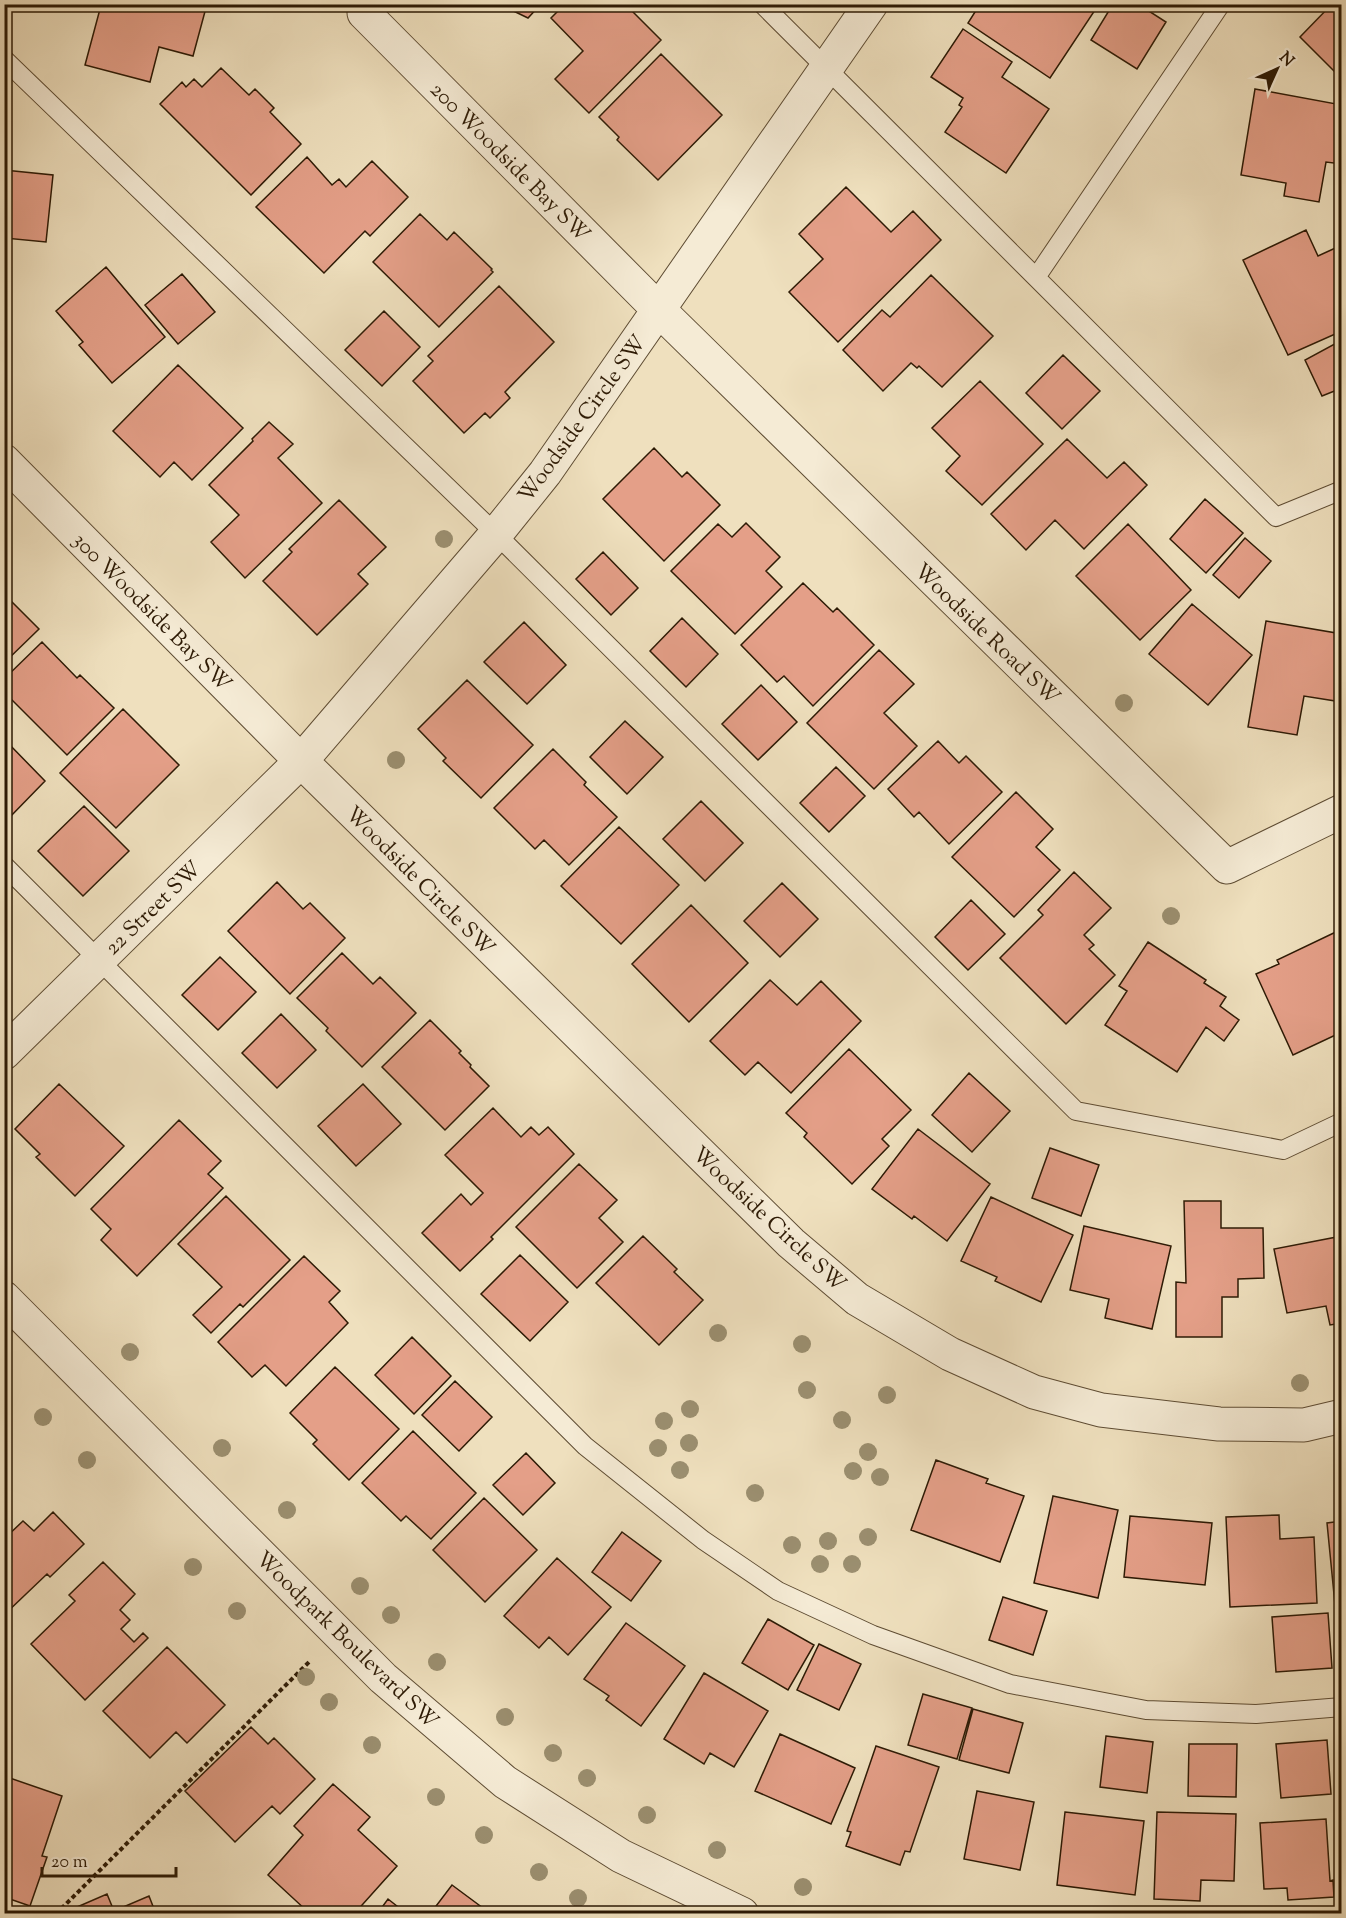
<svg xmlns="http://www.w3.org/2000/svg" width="1346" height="1918" font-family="'Sorts Mill Goudy',serif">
  <rect width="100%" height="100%" fill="#efe0be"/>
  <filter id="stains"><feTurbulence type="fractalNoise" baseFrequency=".00333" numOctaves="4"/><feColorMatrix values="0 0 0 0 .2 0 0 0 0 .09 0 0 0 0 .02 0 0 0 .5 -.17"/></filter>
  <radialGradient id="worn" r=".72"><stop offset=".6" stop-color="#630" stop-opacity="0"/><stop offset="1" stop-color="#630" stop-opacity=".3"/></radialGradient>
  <!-- building -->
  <path fill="#e49f88" stroke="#2d1a05" stroke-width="1.5" d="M104,4H207L193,56L159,47L150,82L85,65L100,9L103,10Z
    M499,4H541L528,18Z
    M565,4H625L661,40L589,113L555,79L583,51L551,18Z
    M980,4H1099L1050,78L968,23Z
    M1113,4H1138L1166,22L1137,69L1091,40Z
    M1332,4H1342V79L1300,37Z
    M963,29L1012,62L1002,77L1049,109L1006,173L945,132L962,107L959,105L963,98L931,77Z
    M661,54L722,115L658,180L617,140L619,137L599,117Z
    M221,68L249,95L255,89L274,108L270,112L301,144L251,195L160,104L182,82L186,87L194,79L202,87Z
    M1255,89L1342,105V164L1326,162L1319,202L1284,196L1286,183L1241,175Z
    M307,157L332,185L339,179L346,187L372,161L408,197L370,236L365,231L324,273L256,207Z
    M4,170L53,175L46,242L5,238L4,243Z
    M846,187L891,232L913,211L941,240L838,342L789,292L823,259L799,234Z
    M420,214L447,240L454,232L492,269L491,270L493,272L439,327L373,262Z
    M1306,230L1318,256L1342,245V331L1288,355L1243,260Z
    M106,267L165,337L112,383L79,345L83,342L56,311Z
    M182,274L215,312L178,344L145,305Z
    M931,275L993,336L942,387L919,366L917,368L911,363L883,391L843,350L882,310L890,317Z
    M499,286L554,342L505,392L510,398L490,418L485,413L464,433L413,381L433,361L428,356Z
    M384,311L420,347L382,386L345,350Z
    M1342,340V388L1322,396L1305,360Z
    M1063,355L1100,391L1062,429L1026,393Z
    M178,365L243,428L192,480L174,462L160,477L113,431Z
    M980,381L1043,444L982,505L946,471L960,456L932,428Z
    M269,422L293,444L278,458L322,503L245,578L211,542L239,515L209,485L253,441L252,439Z
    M1067,439L1107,478L1124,462L1147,485L1084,549L1055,520L1026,550L991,514Z
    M654,448L682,477L687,472L720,505L664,561L603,499Z
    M1205,499L1243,533L1206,573L1170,539Z
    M339,500L386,547L358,574L368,584L317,635L263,581L292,552L289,549Z
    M746,523L780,557L766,571L782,587L735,634L671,571L718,524L732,537Z
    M1128,524L1191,590L1140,640L1076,576Z
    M1245,538L1271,561L1239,598L1213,575Z
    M603,552L638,588L611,615L576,579Z
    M803,583L833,612L837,608L874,645L813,706L784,676L777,682L741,645Z
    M4,594L39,629L4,663Z
    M1192,604L1252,655L1208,705L1149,654Z
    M682,618L718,654L686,687L650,651Z
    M1266,621L1342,634V702L1304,696L1297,735L1248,727Z
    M524,622L566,665L527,704L484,662Z
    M42,642L77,678L80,675L114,708L67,755L4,692V679Z
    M879,650L914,684L884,713L917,746L874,789L807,723Z
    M467,680L533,745L481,798L443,761L446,758L418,729Z
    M761,685L797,722L758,760L722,724Z
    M123,709L179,765L116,828L60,773Z
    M625,721L663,757L627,794L590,757Z
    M6,741L45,781L8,819L4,816V743Z
    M938,741L959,763L966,756L1002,792L949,844L919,812L914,817L888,789Z
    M553,749L586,782L584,785L617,817L569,865L544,840L535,849L494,808Z
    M836,767L865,796L829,832L800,803Z
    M1016,792L1053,829L1036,847L1060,870L1014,917L952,857Z
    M701,801L743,843L705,881L663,839Z
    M84,806L129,851L83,896L38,851Z
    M619,827L679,885L621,944L561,886Z
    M1074,872L1111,908L1084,935L1094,945L1089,949L1115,975L1066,1024L1000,958L1043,915L1038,910Z
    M277,882L303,909L310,903L345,938L290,994L228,931Z
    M782,883L818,919L780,957L744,921Z
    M971,900L1005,934L968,970L935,937Z
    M691,905L748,963L689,1022L632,964Z
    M1340,930L1342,1032L1293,1055L1256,974L1279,964L1277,960Z
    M1148,942L1206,980L1204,983L1226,997L1220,1006L1239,1020L1224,1041L1206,1027L1177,1072L1105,1025L1127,991L1119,986Z
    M342,953L373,984L380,977L416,1013L362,1067L326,1031L328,1028L297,998Z
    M220,957L256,992L218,1030L182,995Z
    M770,980L797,1005L821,981L861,1021L791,1093L758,1062L745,1075L710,1041Z
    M281,1014L316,1050L277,1088L242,1053Z
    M430,1020L461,1051L459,1053L471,1065L470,1067L489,1086L445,1130L382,1067Z
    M849,1049L911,1110L882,1139L889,1146L852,1184L804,1137L807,1133L786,1113Z
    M969,1073L1010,1111L972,1152L932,1115Z
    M59,1084L124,1146L75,1196L36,1157L40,1154L15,1129Z
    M363,1084L401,1124L356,1166L318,1126Z
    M493,1108L521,1137L531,1127L539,1135L548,1127L574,1154L491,1237L493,1239L460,1271L422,1233L461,1194L471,1205L483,1193L445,1155Z
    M179,1120L221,1161L208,1174L223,1188L137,1276L101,1240L111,1229L91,1209Z
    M918,1129L990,1184L947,1241L914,1216L912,1219L872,1189Z
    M1050,1148L1099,1165L1081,1216L1032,1198Z
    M579,1164L617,1200L599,1218L623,1242L577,1288L516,1227Z
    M226,1196L290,1260L243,1307L240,1304L211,1333L193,1315L222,1287L178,1244Z
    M991,1197L1073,1235L1041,1302L995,1281L997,1277L961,1261Z
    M1184,1201H1221V1228H1263L1264,1278L1238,1279V1297H1222V1337H1176V1282L1186,1283Z
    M1084,1226L1171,1246L1152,1329L1105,1318L1109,1299L1070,1290Z
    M643,1236L677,1269L674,1272L703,1300L659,1345L596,1283Z
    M1342,1236V1323L1330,1325L1326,1306L1287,1313L1274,1249Z
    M520,1255L568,1302L530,1341L481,1294Z
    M304,1256L340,1291L329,1302L348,1323L286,1386L265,1365L252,1377L218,1342Z
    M412,1337L451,1376L414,1414L375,1375Z
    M335,1367L399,1429L349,1480L313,1444L317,1440L290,1413Z
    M455,1381L492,1417L459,1451L422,1415Z
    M413,1431L476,1493L431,1539L406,1516L401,1521L362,1483Z
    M526,1453L555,1483L523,1515L493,1485Z
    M936,1460L988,1479L986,1483L1024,1496L1000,1562L911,1530Z
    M1053,1496L1118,1510L1098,1598L1034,1583Z
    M484,1498L537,1550L485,1602L433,1550Z
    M53,1512L84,1544L50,1577L47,1574L4,1615V1539L23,1521L34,1531Z
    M1279,1515L1280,1539L1314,1537L1317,1603L1230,1607L1226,1517Z
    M1130,1516L1212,1523L1205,1585L1124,1577Z
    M1342,1521V1624L1337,1625L1327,1523Z
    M622,1532L661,1561L631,1601L592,1572Z
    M557,1558L611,1607L568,1655L549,1637L539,1648L504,1616Z
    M103,1562L135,1594L120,1610L130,1620L121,1629L134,1642L143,1633L148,1638L85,1700L31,1644L75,1601L69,1595Z
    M1003,1597L1047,1611L1033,1655L989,1640Z
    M1328,1613L1332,1668L1276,1672L1272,1617Z
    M768,1619L814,1645L788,1690L742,1663Z
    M626,1623L685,1666L641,1726L606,1700L609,1696L584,1679Z
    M819,1644L861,1664L839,1710L797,1690Z
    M167,1647L225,1705L187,1743L176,1732L150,1758L103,1711Z
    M704,1673L768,1711L734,1767L710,1753L704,1764L664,1739Z
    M923,1694L972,1708L957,1759L908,1745Z
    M973,1709L1023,1723L1009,1773L959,1760Z
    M251,1727L268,1744L274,1738L315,1779L280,1814L272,1806L235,1842L185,1791Z
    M780,1734L855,1768L831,1824L755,1791Z
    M1106,1736L1153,1742L1147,1793L1100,1787Z
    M1327,1740L1331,1794L1281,1798L1276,1744Z
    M1189,1744H1237L1236,1797L1188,1796Z
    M876,1746L939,1767L910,1852L905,1851L900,1865L846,1846L851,1832L847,1831Z
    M4,1776L62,1796L42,1856L47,1857L30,1906L4,1897Z
    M333,1784L370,1817L358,1830L397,1866L354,1914H305L307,1911L268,1875L303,1835L294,1826Z
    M977,1791L1034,1802L1020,1870L964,1859Z
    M1065,1812L1144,1821L1135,1895L1057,1885Z
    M1157,1812L1236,1814L1234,1881L1201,1880L1200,1901L1154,1899Z
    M1326,1819L1330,1881L1333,1880L1334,1897L1288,1900L1287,1888L1264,1889L1260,1823Z
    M452,1885L491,1914H430Z
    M107,1894L114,1911L149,1896L156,1914H61Z
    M388,1899L407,1914H377Z"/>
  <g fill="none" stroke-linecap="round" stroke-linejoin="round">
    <!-- service casing -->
    <g stroke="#5e4c33" stroke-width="20">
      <path id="service" d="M762,4L1276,517L1342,490
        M4,59L496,534L1076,1111L1283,1150L1342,1122
        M1037,276L1221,4
        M4,865L585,1446L703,1540L778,1591L873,1635L1010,1684L1146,1710L1256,1714L1342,1707"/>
    </g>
    <!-- minor casing -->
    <g stroke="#5e4c33" stroke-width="35">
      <path id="minor" d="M871,4L545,473L496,534L301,761L791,1243L857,1299L950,1354L1034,1392L1101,1410L1219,1424L1304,1425L1342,1416
        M364,13L658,309L1227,867L1342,811
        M4,461L301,761L4,1053"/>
    </g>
    <!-- tertiary casing -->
    <g stroke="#5e4c33" stroke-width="35">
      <path id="tertiary" d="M4,1298L383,1678L505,1782L621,1856L742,1914"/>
    </g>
    <!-- path -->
    <path stroke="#2d1a05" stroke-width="4" stroke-dasharray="4.5 3" stroke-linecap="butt" d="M56,1914L311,1660"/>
    <!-- service -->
    <use href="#service" stroke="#f5ebd5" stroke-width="18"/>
    <!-- minor -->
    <use href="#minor" stroke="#f5ebd5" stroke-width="33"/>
    <!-- tertiary -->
    <use href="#tertiary" stroke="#f5ebd5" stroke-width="33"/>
  </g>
  <!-- trees -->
  <g fill="#9b8f70">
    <circle cx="444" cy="539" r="9"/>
    <circle cx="1124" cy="703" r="9"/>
    <circle cx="396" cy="760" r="9"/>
    <circle cx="1171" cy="916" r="9"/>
    <circle cx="718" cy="1333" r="9"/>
    <circle cx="802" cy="1344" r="9"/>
    <circle cx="130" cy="1352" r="9"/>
    <circle cx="1300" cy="1383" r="9"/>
    <circle cx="807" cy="1390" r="9"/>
    <circle cx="887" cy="1395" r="9"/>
    <circle cx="690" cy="1409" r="9"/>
    <circle cx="43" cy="1417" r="9"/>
    <circle cx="842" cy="1420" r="9"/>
    <circle cx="664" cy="1421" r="9"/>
    <circle cx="689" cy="1443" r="9"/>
    <circle cx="222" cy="1448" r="9"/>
    <circle cx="658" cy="1448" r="9"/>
    <circle cx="868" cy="1452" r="9"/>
    <circle cx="87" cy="1460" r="9"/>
    <circle cx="680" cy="1470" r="9"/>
    <circle cx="853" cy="1471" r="9"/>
    <circle cx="880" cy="1477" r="9"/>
    <circle cx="755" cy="1493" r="9"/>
    <circle cx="287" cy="1510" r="9"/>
    <circle cx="868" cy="1537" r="9"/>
    <circle cx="828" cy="1541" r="9"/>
    <circle cx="792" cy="1545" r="9"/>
    <circle cx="820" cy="1564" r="9"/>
    <circle cx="852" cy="1564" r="9"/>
    <circle cx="193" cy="1567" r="9"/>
    <circle cx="360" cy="1586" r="9"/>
    <circle cx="237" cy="1611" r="9"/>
    <circle cx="391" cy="1615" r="9"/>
    <circle cx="437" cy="1662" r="9"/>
    <circle cx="306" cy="1677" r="9"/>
    <circle cx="329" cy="1702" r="9"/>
    <circle cx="505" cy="1717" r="9"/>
    <circle cx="372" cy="1745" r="9"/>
    <circle cx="553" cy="1753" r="9"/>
    <circle cx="587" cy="1778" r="9"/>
    <circle cx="436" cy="1797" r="9"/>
    <circle cx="647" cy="1815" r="9"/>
    <circle cx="484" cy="1835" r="9"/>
    <circle cx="717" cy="1850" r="9"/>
    <circle cx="539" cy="1872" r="9"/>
    <circle cx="803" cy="1887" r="9"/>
    <circle cx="578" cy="1898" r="9"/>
  </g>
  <g text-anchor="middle" stroke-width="4.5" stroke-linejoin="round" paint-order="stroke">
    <!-- street labels -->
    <g font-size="22" fill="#2d1a05" stroke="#f5ebd5">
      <text transform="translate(511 161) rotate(45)" y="8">200 Woodside Bay SW</text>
      <text transform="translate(581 418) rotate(-54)" y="8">Woodside Circle SW</text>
      <text transform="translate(153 611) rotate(45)" y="8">300 Woodside Bay SW</text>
      <text transform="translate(988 633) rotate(44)" y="8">Woodside Road SW</text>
      <text transform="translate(421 880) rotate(45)" y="8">Woodside Circle SW</text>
      <text transform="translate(152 907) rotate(-44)" y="8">22 Street SW</text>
      <text transform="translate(770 1218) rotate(43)" y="8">Woodside Circle SW</text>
      <text transform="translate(348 1639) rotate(44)" y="8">Woodpark Boulevard SW</text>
    </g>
  </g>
  <!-- margin -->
  <rect width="1346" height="1918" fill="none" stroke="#efe0be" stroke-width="24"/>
  <rect x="6" y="6" width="1334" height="1906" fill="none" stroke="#2d1a05" stroke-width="3"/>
  <rect x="12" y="12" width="1322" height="1894" fill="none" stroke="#2d1a05" stroke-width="1.5"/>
  <!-- north arrow -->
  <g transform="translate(1277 69) rotate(45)" stroke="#f5ebd5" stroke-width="4.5" paint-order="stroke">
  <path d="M0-4.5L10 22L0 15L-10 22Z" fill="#2d1a05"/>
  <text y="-9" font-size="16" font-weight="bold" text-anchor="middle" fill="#2d1a05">N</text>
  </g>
  <!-- scale -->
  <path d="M42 1867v9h134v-9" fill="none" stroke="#2d1a05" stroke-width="3"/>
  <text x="51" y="1867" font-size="18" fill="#2d1a05" stroke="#f5ebd5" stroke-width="4.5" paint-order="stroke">20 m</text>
  <rect width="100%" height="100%" filter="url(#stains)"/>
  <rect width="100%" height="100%" fill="url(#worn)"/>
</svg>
